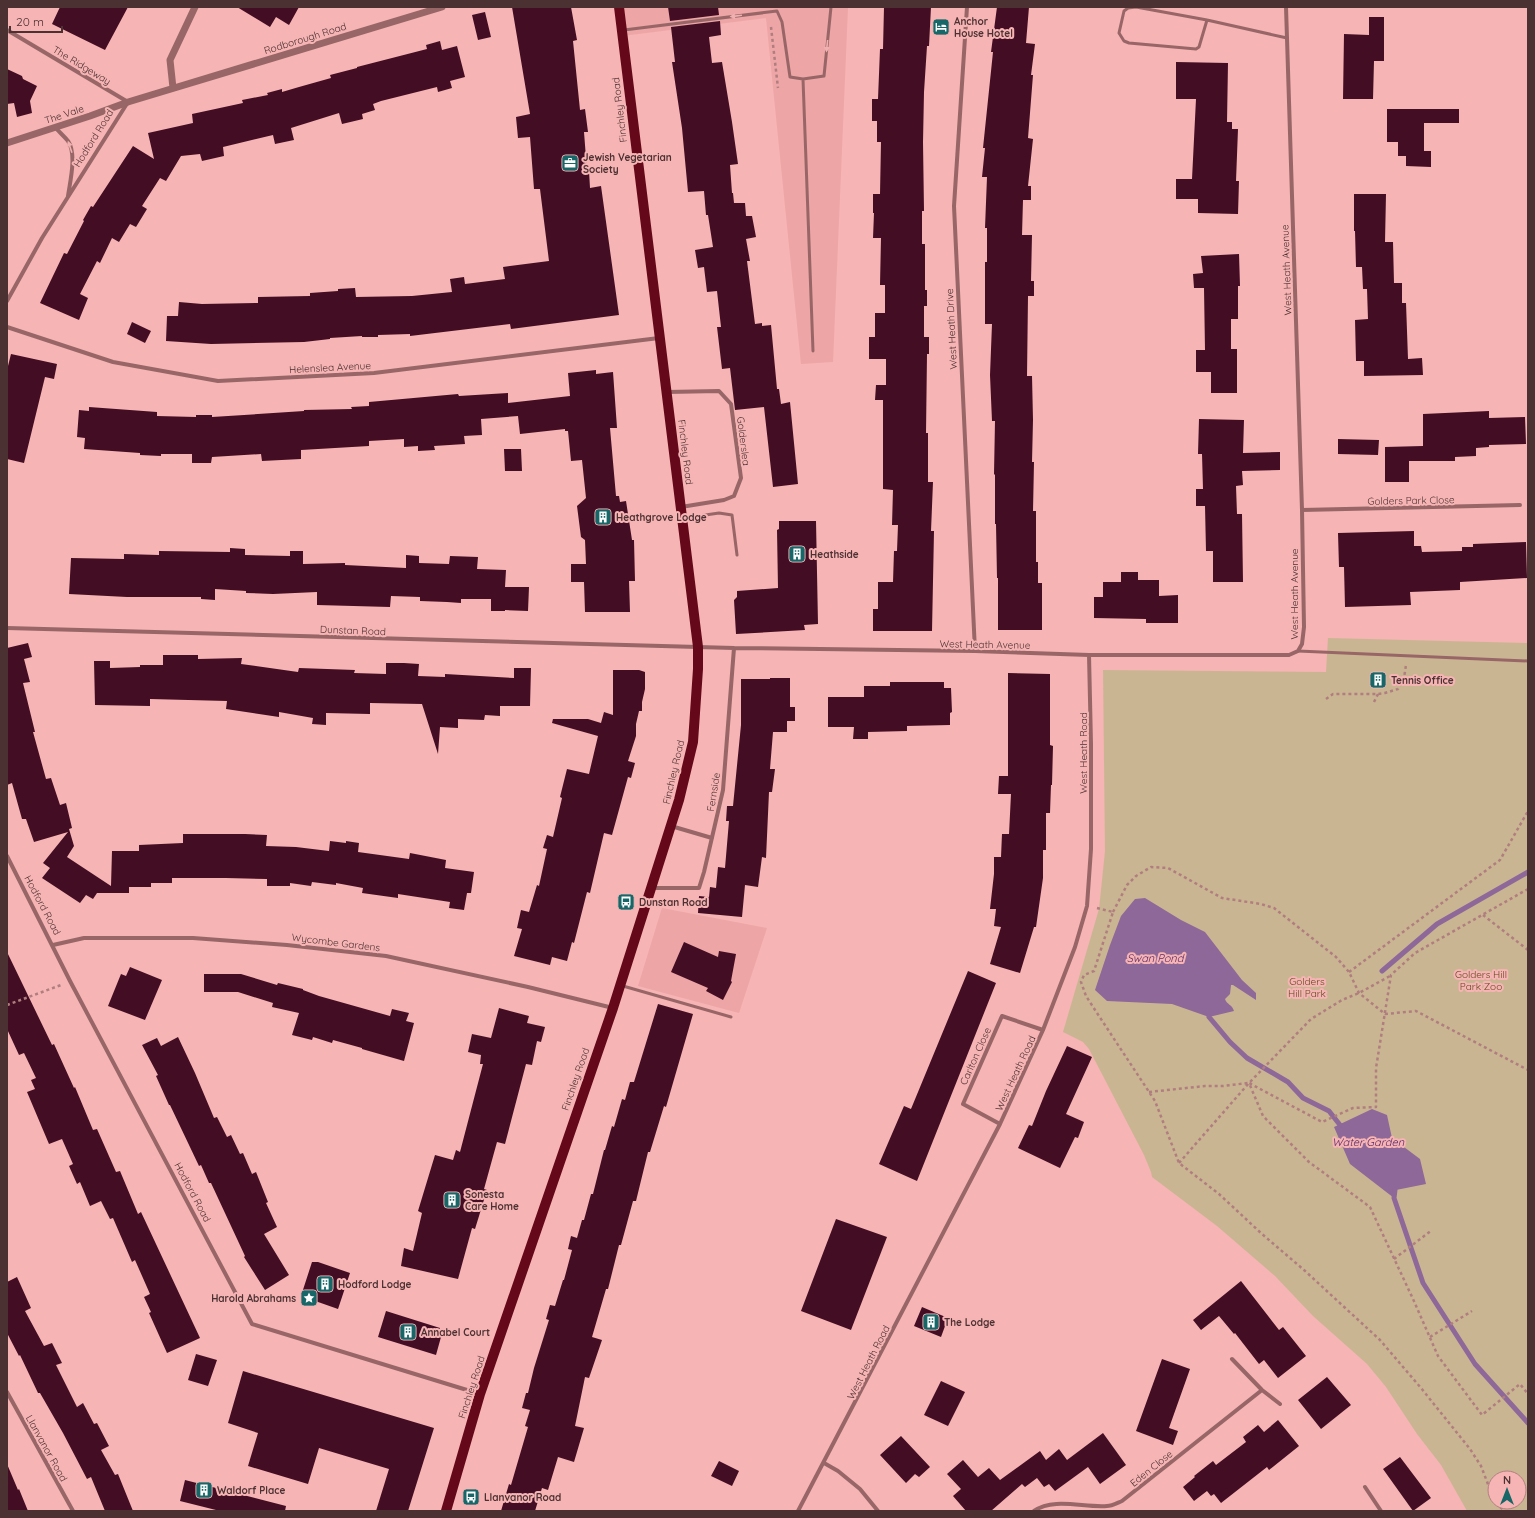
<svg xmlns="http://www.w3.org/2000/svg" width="1535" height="1518" font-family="Quicksand,sans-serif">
  <rect width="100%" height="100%" fill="#f6b4b4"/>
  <!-- built -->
  <path fill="#eda5a6" d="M619,7H848L833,362L801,364L766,18L622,36Z
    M662,908L767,928L739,1013L638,986Z"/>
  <!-- green -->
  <path fill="#cab593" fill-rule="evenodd" d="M1328,638L1528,643V1511H1467L1441,1465L1417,1434L1386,1387L1367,1364L1313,1316L1275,1276L1217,1226L1152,1177L1151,1172L1144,1155L1089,1049L1083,1042L1063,1032L1099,909L1105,851L1103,670L1326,672ZM1495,1478H1519V1502H1495Z"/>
  <!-- water -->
  <path fill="#8e6899" d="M1145,898L1181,920L1205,932L1242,980L1256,993V1000L1233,985H1231L1230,994L1225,999C1227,1005 1232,1004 1234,1011L1209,1017L1172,1004L1107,1001L1095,990L1110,945L1121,916L1135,899Z
    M1372,1109L1387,1115L1392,1138L1420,1159L1426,1184L1396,1190L1394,1198L1350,1164L1334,1127Z"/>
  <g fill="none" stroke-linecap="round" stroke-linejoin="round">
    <!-- stream -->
    <path stroke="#8e6899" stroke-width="5" d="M1382,971L1437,924L1528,872
      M1209,1017L1230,1042L1247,1058L1288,1082L1303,1098L1329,1111L1340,1125
      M1395,1190L1394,1198L1423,1283L1475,1364L1528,1423"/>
  </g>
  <!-- building -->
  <path fill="#430d24" d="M60,7H128L105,50L52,24Z
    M237,7H299L289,25L276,17L270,27Z
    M512,7H571L577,40L573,41L580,110L585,109L588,132H584L587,171H589L590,188L601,186L619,315L511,329L510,324L410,336V334L378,335V337H362V336L330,338V339L304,342L211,344L166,341L167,316H178L179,302L202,304L258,303V297L310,296V293L338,291V289L355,288L356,297L412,296L452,292L450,279L464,277L465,284L505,279L503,267L549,261L540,189H534L530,137L518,138L516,117L530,114Z
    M668,7H718L719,15L670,21Z
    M884,7H931L929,46H927L924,92L923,142L924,211H922V244H925V290H927V306H924V337H929V354H927L926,433H928V482H933L931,531H934L932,631H873V609H878V582H893L894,551H897L898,525H892L893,490L883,489V400H875L876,385H886V359H869V337H875V313H885V285H880L881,238H873L874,213H873V194H880L881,142H877V121H872V99H878L880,49H883Z
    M997,7H1029L1026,43L1035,44L1031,75H1033L1028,138L1033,139L1028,186H1031V200H1023L1022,235H1032L1031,281H1034V296H1028L1027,376H1032L1033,420L1032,462H1034L1033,511H1036V562H1038V583H1042V630H998V578H997L996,524H995V475L994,474L995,421H992L990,375L992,324H985V262H987V228H985L987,177H982L985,148H983L993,52H991Z
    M485,12L491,37L478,40L472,15Z
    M1369,17H1384V61H1374L1373,99H1343L1344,34L1369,35Z
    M720,21L721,35L709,37L712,63L722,62L732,122L738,164L730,165L732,193H733L734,203H745L746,216H752L756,237L746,239L750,261H747L755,324L762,323V326L771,325L777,389H779L781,404L790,402L798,484L773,487L764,407L735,410L730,368L722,369L717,327H721L717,291L707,292L704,267L698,268L695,250L713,247L708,215H706L704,191L688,192L682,128L672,62H675L671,27Z
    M440,41L442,50L457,46L465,77L450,81L452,88L438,92L437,87L381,101L373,104L375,110L362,114L363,119L342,124L339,113L291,128L294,140L275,144L273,135L223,147L224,156L202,161L200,154L181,156L166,181L160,178L142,206L147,209L136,227L130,224L119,242L112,238L100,263L97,261L80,294L88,298L79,320L40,303L64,253L67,254L84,221L83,220L91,206L93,207L133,146L154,159L148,133L193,123L192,114L243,103L242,100L268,95L267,93L282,89V92L299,87L331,78L330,75L357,68V67L427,49L426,45Z
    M1176,62L1228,63L1227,122H1232V129H1238L1236,181H1239L1238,214L1198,213V199H1176V179H1192L1196,99H1176Z
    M7,69L22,76L23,79L37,86L30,101L32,113L17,117L14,103L7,104Z
    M1387,109H1459V123H1424V151H1431V167L1406,166V156H1398V142H1387Z
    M1354,194H1386L1385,242H1393L1394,283H1402V303H1406L1408,359L1422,358L1423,375L1364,376V361H1356L1355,320L1368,319L1367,289H1363L1362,267H1356L1355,231H1354Z
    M1239,254L1240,286H1238V319H1231V349H1237V393H1211V372H1196V350H1205L1204,288H1194L1193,274L1203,273L1201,256Z
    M132,322L151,331L145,343L127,334Z
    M11,354L57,364L54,379L45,377L24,463L7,459V370Z
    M596,370V374L613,372L617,428H610L616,496H619L620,502L626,501L632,540H634L635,581H629L630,612H585L584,582H571V564H586L585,540L581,537L577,506L586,498L582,460L571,461L568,431H565V429L520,434L518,416L481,419L482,435L464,436L465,444L434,446L435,450L418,451V446L404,447V439L369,441V446L301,450V459L262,461L261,454L212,457L211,463H192V454H161V456L140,455V453L84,449L85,438L77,437L79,410L89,411V407L157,412V416L196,417V415H212V417L304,411V410L352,409L351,407L369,406V402L458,394L459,396L508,393V403L570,396L568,373Z
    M1489,411V418L1525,417L1526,444L1489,445V447L1476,448V456L1455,457V461H1409V482H1385V447L1423,446V414Z
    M1199,419L1244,420L1243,453L1280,452V470L1242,471L1243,485L1236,486L1237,514H1242L1243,582H1213V551H1206L1205,506H1196V489H1203L1202,454H1198Z
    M1338,439L1379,440L1378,455L1338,454Z
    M504,449H521L522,471H505Z
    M779,521H816L818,624L804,625L805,630L736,634L734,600L737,597V591L778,588L777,530L779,529Z
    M1414,531V546H1421L1422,552L1462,551V547H1473V544L1526,542L1527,578L1460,582V590L1410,592L1411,605L1345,607L1344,567H1339L1338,533Z
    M230,548L245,549V555L290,556V551H303V564L345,563V565L406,568V555L419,556V563L449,564L450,556L478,557L477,569L506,570L505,587H529L528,611L505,610V611H491V599H461V603L447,602L420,601V597L391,596L390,607L317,605V592L273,594L246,593V591L215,589V600L201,599V597H127L69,594L71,558L124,559V554L159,555V551L230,552Z
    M1121,572H1138V580H1159V596L1178,595V623H1146V619L1094,618V597H1103V582H1121Z
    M28,643L32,657L24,659L30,682L23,683L35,732H33L46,779L51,778L60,805L66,803L72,828L69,829L74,846L67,857L111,886L112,851H139V845L183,843V834H245L267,835L266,846L296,847L329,851L330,841L346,843V841L359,843L358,852L409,859L410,853L446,860L445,868L474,872L471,893H467L464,910L449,908L450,902L398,894V898L362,893L363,888L336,883V885L312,882L311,886L290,883V886H267V879L226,878H172V883H151V887H129V893H97L93,899L86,895L80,903L42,878L50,868L43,863L68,832L34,842L26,819H22L12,783L7,785V648Z
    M163,655H198V659L242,658L241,664L298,672L299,668L355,670L354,673L386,674V663H404L419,664L418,676L445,677V674L514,678V668H531L530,706H500V716L485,715L484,720L458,719V728L440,727L438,754L422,704L370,703V714L326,713V725L312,724L313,718L279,712V717L226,709L227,701L150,699V706L95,705L94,661H110V668L140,667V665H163Z
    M613,670H639L645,672V689L642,702V711H639L636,724V736L628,761L635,763L631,778L628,777L612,835L604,833L590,893L587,892L574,943L572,942L567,961L552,957L550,965L514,956L522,929L517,928L521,910L529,912L537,885L539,886L547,849L543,848L547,835L553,837L562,798L560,797L567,769L589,774L598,736L552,723L553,719H588L601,723L604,712L613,715Z
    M1008,673L1050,674V745L1053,746L1052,785H1051L1050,813H1046V850H1043V878L1036,927H1034L1020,973L990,964L1001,927L994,926L996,909H990L994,874V857H1001L1002,834H1009L1011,794H998L999,776H1008Z
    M770,678H790V707H795V721H787V732H773L770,769H775L772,792H769L766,858L762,857L758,887L745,885L742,917L698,913L699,896L709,897L710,887L716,888L718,867L725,868L729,821H726L727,806H733L741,725V679H770Z
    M890,682H944V688H951L952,712L950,713V725L907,726V731L868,732V739H853L854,727H828V697H864V686H890Z
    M684,942L718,957L719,951L736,954L731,981L732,982L723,1000L706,991L708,988L671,972Z
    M7,952L52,1045L54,1044L74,1088L75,1087L93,1130L97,1129L116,1172L120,1171L138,1214L141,1212L200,1338L167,1353L149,1313L151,1312L144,1297L150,1294L135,1260L132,1262L113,1218L110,1219L101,1201L90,1206L80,1182L77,1184L69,1166L73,1164L62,1139L49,1144L27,1092L35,1089L31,1080L36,1078L24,1053L19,1055L7,1029Z
    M130,967L162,980L145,1020L108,1006L121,974L126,976Z
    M968,971L996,983L917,1181L879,1164L904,1106L911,1109Z
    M204,974H241L277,985L278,983L303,989V990L319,996L390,1016L392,1009L409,1013L406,1021L414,1023L404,1061L362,1049V1048L333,1040L332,1043L313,1037L312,1040L292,1035L299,1013L272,1007L273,1003L238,992H204Z
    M658,1004L693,1014L666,1107L664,1106L650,1152H648L636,1201H633L621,1245H619L608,1289H606L592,1337L602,1340L589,1378L585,1377L575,1426L584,1428L574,1462L558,1457L548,1490L542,1488L535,1511H501L509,1484L511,1485L528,1427L525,1426L530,1410L522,1408L526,1393H528L534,1368L549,1320L546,1319L550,1305L555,1306L563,1280H564L572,1250L568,1249L571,1236L577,1238L582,1220H584L591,1194H593L604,1150H605L612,1126L614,1127L622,1099L625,1100L630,1082H634Z
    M499,1008L529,1016L527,1023L545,1027L541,1042L537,1041L532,1065L526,1064L505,1144L497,1142L484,1189L487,1190L475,1229L472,1228L458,1279L401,1266L404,1248L413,1251L422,1213L418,1211L435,1155L453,1160L456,1150L460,1152L483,1064H480L481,1055L468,1052L472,1034L491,1038Z
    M178,1037L195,1073L214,1118L217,1117L227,1137L231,1135L240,1154L243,1153L252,1174L256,1172L268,1202L266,1203L277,1227L264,1234L289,1275L265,1290L244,1257L245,1256L211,1183H209L201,1165L199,1166L170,1105H169L156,1076L158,1075L142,1045L157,1038L161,1046Z
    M1067,1046L1092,1057L1066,1114L1084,1122L1078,1138L1075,1137L1060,1168L1018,1148L1029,1125L1032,1126L1046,1091Z
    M836,1219L887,1237L851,1330L801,1311Z
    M312,1262H318L350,1273L338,1309L301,1296Z
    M17,1277L31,1308L25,1311L44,1346L52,1343L62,1363L56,1365L77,1407L83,1403L94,1424L97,1423L109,1446L101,1450L115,1475L118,1474L133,1511H105L91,1477L87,1479L63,1433L40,1393H38L20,1355L19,1356L7,1333V1282Z
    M1241,1281L1279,1330L1283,1327L1306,1356L1278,1378L1264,1360L1259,1364L1235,1333L1234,1334L1219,1316L1201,1330L1193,1320Z
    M922,1307L948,1318L941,1337L914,1326Z
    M386,1311L440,1328L438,1336L441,1337L436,1355L378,1337Z
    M196,1354L217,1360L208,1386L188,1380Z
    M1162,1359L1190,1369L1169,1428L1178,1431L1173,1445L1136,1431Z
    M243,1371L434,1428L408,1511H376L389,1469L319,1448L308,1484L248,1466L258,1433L228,1423Z
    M1327,1377L1351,1405L1321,1429L1298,1400Z
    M941,1381L965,1392L948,1426L924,1415Z
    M1278,1420L1299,1446L1269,1470L1267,1467L1221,1503L1214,1494L1211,1496L1207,1491L1194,1501L1183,1487L1195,1477L1194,1476L1213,1461L1216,1465L1246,1442L1243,1437L1258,1425L1264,1432Z
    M1103,1433L1126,1465L1100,1484L1088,1467L1055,1491L1049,1484L1044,1487L1037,1478L1025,1487L1022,1484L991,1511H966L953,1496L961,1489L947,1474L963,1460L978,1477L989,1468L1000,1480L1040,1451L1046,1460L1059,1449L1067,1460Z
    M901,1436L930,1467L919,1477L915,1474L906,1483L880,1455Z
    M1400,1457L1431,1498L1413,1511L1383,1469Z
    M719,1461L739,1471L732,1486L711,1476Z
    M7,1464L18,1490L19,1489L28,1511H7Z
    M185,1480L286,1506L285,1511H220L180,1501Z"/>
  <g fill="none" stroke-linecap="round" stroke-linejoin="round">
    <!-- path -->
    <path stroke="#b07e7f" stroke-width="2.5" stroke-dasharray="3 3" stroke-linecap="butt" d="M771,27L778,88
      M1326,699L1333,694H1378L1385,693L1398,689L1404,678L1406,665
      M1374,702L1378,694
      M1528,889L1415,953L1391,975L1376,1068V1107L1353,1108L1322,1122L1249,1083L1263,1116L1309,1162L1370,1207L1413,1299L1438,1356L1482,1415L1520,1384L1528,1394
      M1097,908L1113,912L1094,971L1084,975L1081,982L1086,996L1097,1013L1155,1101L1179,1163L1219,1194L1262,1234L1304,1270L1380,1340L1421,1388L1470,1449L1481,1466L1491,1492L1495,1499
      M1113,912L1127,885L1136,876L1151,867L1168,868L1222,898L1261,904L1274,908L1336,957L1349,972L1359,993L1385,1014L1416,1011L1528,1070
      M1483,915L1528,950
      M1349,972L1500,860L1528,811
      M7,1005L61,985
      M1149,1092L1205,1086H1223L1248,1083
      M1179,1163L1249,1083L1311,1019L1342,1000L1359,993L1390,976
      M1394,1259L1432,1230
      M1430,1337L1472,1311
      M1497,1502L1501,1508L1505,1511"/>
    <!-- service -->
    <path stroke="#986667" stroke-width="3" d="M1207,20L1199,47L1196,49L1129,43L1124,41L1119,33L1124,11L1128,8L1136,7L1207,20L1287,38
      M624,30L777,11L782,22L790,77L803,79L824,76L831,7
      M803,79L813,351
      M685,518L719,513L732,515L737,555
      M1298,651L1528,661
      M623,986L731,1017"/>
    <!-- minor -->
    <path stroke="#986667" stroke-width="4" d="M967,7L954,206L975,651
      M7,30L128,102L42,238L7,301
      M55,127C59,132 64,136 68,141C77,154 70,182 68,196
      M7,327L113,362L218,381L374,373L659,338
      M667,392L719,391L731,404L741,478L734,496L724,500L681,507
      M1302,510L1520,505
      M7,628L734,648L975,651L1089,655H1289L1298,651L1302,644L1304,627L1302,510L1286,7
      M671,826L712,838
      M7,856L70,981L252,1324L480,1394
      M652,888H699L704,872L723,790L734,648
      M53,945L84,938H193L287,945L386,956L528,987L613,1008
      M1000,1124L963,1104L1002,1016L1043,1030
      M1232,1359L1262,1390L1280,1404
      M7,1392L73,1511
      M824,1463L838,1471L860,1489L878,1511
      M1365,1487L1381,1511
      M798,1511L1000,1124L1043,1030L1075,947L1087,906L1091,849V744L1089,655
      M1034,1511C1054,1497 1084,1508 1107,1506C1112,1506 1117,1503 1122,1501L1262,1390"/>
    <!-- tertiary -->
    <path stroke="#986667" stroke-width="7" d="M173,88L170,60L195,7
      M7,143L90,116L128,102L442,7"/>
    <!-- primary -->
    <path stroke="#65081a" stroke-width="10" d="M446,1511L480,1394L613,1008L679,800L693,742L698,669V647L619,7"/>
  </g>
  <!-- one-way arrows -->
  <defs><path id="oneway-solid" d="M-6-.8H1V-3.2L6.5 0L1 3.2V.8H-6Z"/></defs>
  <g fill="#f1b0b0">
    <use href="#oneway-solid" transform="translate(736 16) rotate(173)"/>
    <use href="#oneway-solid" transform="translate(827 46) rotate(96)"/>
    <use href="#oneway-solid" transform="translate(70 147) rotate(-109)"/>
  </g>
  <!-- icons -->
  <defs>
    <g id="hotel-square" transform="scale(0.9)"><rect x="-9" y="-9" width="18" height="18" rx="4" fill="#176668" stroke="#f6b4b4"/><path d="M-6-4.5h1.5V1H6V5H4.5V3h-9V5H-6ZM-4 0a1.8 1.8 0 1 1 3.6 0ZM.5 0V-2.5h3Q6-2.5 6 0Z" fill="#fff"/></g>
    <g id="office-square" transform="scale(0.9)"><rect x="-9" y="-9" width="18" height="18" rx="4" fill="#176668" stroke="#f6b4b4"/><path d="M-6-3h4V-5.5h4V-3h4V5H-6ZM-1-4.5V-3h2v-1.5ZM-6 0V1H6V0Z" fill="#fff"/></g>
    <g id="building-square" transform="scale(0.9)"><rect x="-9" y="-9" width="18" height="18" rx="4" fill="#176668" stroke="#f6b4b4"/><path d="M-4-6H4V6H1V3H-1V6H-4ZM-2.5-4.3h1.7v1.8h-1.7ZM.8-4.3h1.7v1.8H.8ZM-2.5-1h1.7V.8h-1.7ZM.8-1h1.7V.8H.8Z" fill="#fff"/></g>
    <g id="bus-square" transform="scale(0.9)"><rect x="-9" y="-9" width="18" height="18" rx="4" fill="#176668" stroke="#f6b4b4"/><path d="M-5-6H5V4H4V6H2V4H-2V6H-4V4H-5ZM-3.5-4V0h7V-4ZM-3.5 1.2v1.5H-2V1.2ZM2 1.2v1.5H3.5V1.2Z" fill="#fff"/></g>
    <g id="sight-square" transform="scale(0.9)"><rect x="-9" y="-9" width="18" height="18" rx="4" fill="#176668" stroke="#f6b4b4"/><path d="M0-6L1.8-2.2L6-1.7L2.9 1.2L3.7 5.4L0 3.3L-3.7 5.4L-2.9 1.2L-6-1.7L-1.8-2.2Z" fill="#fff"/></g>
  </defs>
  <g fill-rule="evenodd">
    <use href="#hotel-square" x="941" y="27"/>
    <use href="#office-square" x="570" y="163"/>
    <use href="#building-square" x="603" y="517"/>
    <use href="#building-square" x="797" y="554"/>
    <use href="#building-square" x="1378" y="680"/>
    <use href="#bus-square" x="626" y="902"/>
    <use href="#building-square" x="452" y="1200"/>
    <use href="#building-square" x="325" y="1284"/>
    <use href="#sight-square" x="309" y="1298"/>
    <use href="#building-square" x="931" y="1322"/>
    <use href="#building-square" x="408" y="1332"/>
    <use href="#building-square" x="204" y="1490"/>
    <use href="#bus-square" x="471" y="1497"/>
  </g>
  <g text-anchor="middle" stroke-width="4" stroke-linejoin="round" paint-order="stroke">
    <!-- poi labels -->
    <g font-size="10" font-weight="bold" fill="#4c3132" stroke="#f6b4b4" text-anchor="start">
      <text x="954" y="25">Anchor<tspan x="954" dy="12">House Hotel</tspan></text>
      <text x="583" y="161">Jewish Vegetarian<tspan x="583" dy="12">Society</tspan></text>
      <text x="616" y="521">Heathgrove Lodge</text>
      <text x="810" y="558">Heathside</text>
      <text x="1391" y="684">Tennis Office</text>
      <text x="639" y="906">Dunstan Road</text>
      <text x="465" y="1198">Sonesta<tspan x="465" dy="12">Care Home</tspan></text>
      <text x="338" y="1288">Hodford Lodge</text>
      <text x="296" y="1302" text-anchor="end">Harold Abrahams</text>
      <text x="944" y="1326">The Lodge</text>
      <text x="421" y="1336">Annabel Court</text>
      <text x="217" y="1494">Waldorf Place</text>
      <text x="484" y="1501">Llanvanor Road</text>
    </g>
    <!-- street labels -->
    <g font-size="10" fill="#4c3132" stroke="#f6b4b4">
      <text transform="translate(305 38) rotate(-17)" y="4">Rodborough Road</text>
      <text transform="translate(82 65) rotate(31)" y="4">The Ridgeway</text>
      <text transform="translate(619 110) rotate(-97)" y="4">Finchley Road</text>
      <text transform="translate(64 114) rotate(-18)" y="4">The Vale</text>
      <text transform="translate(93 138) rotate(-58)" y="4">Hodford Road</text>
      <text transform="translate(1286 270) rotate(-92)" y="4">West Heath Avenue</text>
      <text transform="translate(951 329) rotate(-93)" y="4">West Heath Drive</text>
      <text transform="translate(330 367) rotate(-3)" y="4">Helenslea Avenue</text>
      <text transform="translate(744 441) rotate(83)" y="4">Golderslea</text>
      <text transform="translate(686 452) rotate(83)" y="4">Finchley Road</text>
      <text transform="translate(1411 500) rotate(-1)" y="4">Golders Park Close</text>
      <text transform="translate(1294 594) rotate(-90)" y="4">West Heath Avenue</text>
      <text transform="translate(353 630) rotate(2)" y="4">Dunstan Road</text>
      <text transform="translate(985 644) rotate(1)" y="4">West Heath Avenue</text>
      <text transform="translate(1083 753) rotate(-90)" y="4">West Heath Road</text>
      <text transform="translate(673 772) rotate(-77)" y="4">Finchley Road</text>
      <text transform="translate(713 792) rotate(-81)" y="4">Fernside</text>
      <text transform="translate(43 905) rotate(62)" y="4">Hodford Road</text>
      <text transform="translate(336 942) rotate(7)" y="4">Wycombe Gardens</text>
      <text transform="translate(975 1056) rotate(-66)" y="4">Carlton Close</text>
      <text transform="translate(1015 1073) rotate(-65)" y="4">West Heath Road</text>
      <text transform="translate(575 1079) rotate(-71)" y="4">Finchley Road</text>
      <text transform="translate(193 1192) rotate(62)" y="4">Hodford Road</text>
      <text transform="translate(868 1362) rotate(-63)" y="4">West Heath Road</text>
      <text transform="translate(471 1387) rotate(-72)" y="4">Finchley Road</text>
      <text transform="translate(47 1448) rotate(61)" y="4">Llanvanor Road</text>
      <text transform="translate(1151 1468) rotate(-39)" y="4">Eden Close</text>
    </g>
    <!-- park labels -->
    <g font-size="10" fill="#644b1f" stroke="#f6b4b4">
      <text x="1481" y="978">Golders Hill<tspan x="1481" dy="12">Park Zoo</tspan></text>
      <text x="1307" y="985">Golders<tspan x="1307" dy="12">Hill Park</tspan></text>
    </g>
    <!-- water labels -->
    <g font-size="11" font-style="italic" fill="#5a2967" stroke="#f6b4b4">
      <text x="1155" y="962">Swan Pond</text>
      <text x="1368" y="1146">Water Garden</text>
    </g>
  </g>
  <!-- border -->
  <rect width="1535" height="1518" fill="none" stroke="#4c3132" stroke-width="16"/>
  <!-- north arrow -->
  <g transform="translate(1507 1490)"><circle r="19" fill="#f6b4b4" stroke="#b28080"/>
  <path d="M0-3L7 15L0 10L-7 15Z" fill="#176668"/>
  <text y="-6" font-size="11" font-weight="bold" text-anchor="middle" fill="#4c3132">N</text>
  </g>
  <!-- scale -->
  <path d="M10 26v6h52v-6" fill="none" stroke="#4c3132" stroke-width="2"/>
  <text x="16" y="26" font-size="12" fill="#4c3132" stroke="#f6b4b4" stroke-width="3" paint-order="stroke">20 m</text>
</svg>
